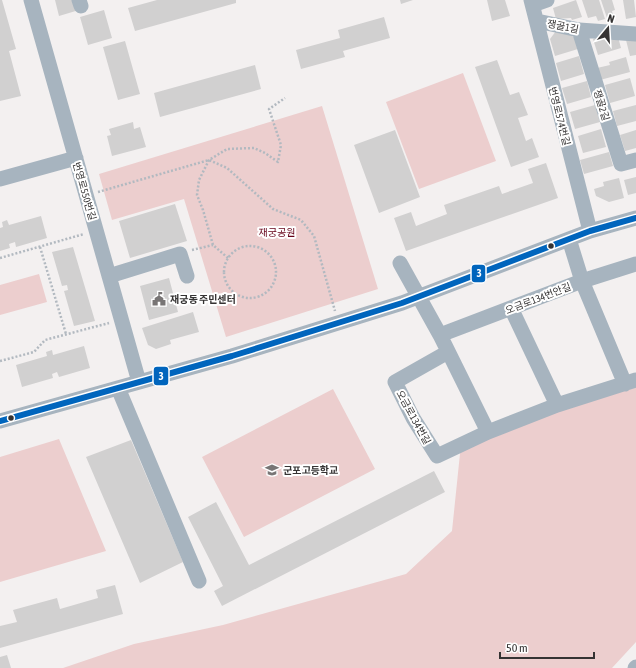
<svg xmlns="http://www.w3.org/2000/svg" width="636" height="668" font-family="'Asap Condensed','Noto Sans KR',sans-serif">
  <rect width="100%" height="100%" fill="#f3f0f0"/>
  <!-- green -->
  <path fill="#eccece" d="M463,73L496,161L419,189L386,102Z
    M322,106L378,289L226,337L184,199L112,220L99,174Z
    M39,274L47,302L0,315V285Z
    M636,384V642L612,668H63L134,644L223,625L406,574L452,531L461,444Z
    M333,389L375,469L244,537L202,457Z
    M59,439L106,551L0,582V457Z"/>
  <!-- building -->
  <path fill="#d1d0d0" d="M0,0H2L16,49L9,51L21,96L0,101Z
    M55,0H76L79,10L59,16Z
    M157,0H236V3L135,31L128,8Z
    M400,0H413L401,4Z
    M487,0H505L510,16L492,21Z
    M576,0L582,17L572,20L571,18L556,19L553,8Z
    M582,0H599L605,19L598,21L596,16L588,18Z
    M601,0H612L615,10L612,11L614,19L608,21Z
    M623,0H634L636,17L626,19Z
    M104,10L112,38L88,45L80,17Z
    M384,17L390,38L343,51L345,57L301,69L296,50L340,38L338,30Z
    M563,30L575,38L578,49L555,56L550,39L556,31Z
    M609,35L618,37L621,48L598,55L593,39Z
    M625,36H636V55L630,56Z
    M125,41L140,94L118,100L103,47Z
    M579,56L584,74L561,81L556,63Z
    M626,57L630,72L600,80L597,68L610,65L609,62Z
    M497,60L510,95L519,92L528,115L518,118L526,141L532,138L539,157L511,167L475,67Z
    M255,65L261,89L160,117L154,93Z
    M630,78L635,96L610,103L605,85Z
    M587,81L591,97L567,104L562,88Z
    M595,105L600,122L575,129L570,112Z
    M636,105V121L617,126L613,111Z
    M133,122L134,129L140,127L146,147L112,156L107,136L111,135L109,129Z
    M601,129L606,147L583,153L578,136Z
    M395,130L420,197L379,213L354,145Z
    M636,130V148L625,151L620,135Z
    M609,152L613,166L584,174L580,160Z
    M546,163L558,198L406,251L394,218L411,212L416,226L447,214L444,205L499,186L502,194L533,183L528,169Z
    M636,177V193L628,195L624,180Z
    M619,178L624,198L609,202L596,196L594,189L604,186L603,182Z
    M175,204L187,241L130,258L119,221Z
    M41,216L47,238L16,247L15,242L9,244L10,248L0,251V228L3,227L2,222L7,220L9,225Z
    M73,247L95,321L74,326L64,291L68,290L67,285L62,286L52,252Z
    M169,278L178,312L149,320L140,286Z
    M193,312L199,332L170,340L171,344L156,349L148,345L142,328Z
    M84,346L90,368L59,377L57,372L52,374L53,378L22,387L16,365L47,356L46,352L52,350L53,355Z
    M131,440L183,562L140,583L86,457Z
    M434,471L445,492L222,606L214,591L223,586L188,517L216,502L249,565Z
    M115,585L123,614L0,648V626L17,622L13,610L57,598L60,609L98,598L96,590Z
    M7,655L11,668H0V657Z"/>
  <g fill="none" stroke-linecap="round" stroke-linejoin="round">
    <!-- path -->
    <path stroke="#b2b9c0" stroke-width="2.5" stroke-dasharray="2 2" stroke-linecap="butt" d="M98,192L209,160L227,168L273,209L301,220L314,236L335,311
      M224 272a26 26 0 1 1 52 0a26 26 0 1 1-52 0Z
      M40,247L66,334
      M192,250L213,245
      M0,258L84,234
      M228,258L213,245L203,210L197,195L199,180L209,160L227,149L254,148L265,153L278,162L281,145L269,109L285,98
      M0,361L34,352L45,340L109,323"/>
    <!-- minor -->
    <path stroke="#a7b4bf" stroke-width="15" d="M31,0L139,382
      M79,0L81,6
      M531,0L590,231
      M533,5L547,0
      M537,21L579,30L636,34
      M579,30L621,164L636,160
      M0,179L76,158
      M569,239L582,281L625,384
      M400,263L440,335L488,432L557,405L636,380
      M109,276L180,254L187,276
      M511,308L557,405
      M440,335L582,281L636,264
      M448,352L395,382L413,418L437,456L488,432
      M118,388L199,581
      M0,421L232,356L402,303L590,231L636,218
      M635,668L636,667"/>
    <!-- bus-1 casing -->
    <g stroke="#fff" stroke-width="9">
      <path id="bus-1" d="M0,421L232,356L402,303L590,231L636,218"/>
    </g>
    <!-- bus-1 -->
    <use href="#bus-1" stroke="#0065bd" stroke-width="6"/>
  </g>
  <!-- icons -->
  <defs>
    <g id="civic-bare" transform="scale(1.08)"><path d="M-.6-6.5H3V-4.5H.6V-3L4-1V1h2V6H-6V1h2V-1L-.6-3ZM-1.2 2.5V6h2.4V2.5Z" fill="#787575" stroke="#fff" stroke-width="2.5" paint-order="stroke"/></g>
    <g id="school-bare" transform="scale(1.08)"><path d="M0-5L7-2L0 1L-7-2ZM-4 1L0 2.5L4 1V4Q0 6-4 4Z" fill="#787575" stroke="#fff" stroke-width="2.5" paint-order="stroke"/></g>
  </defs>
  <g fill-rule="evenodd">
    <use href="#civic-bare" x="159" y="299"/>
    <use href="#school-bare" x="272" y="470"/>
  </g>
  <!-- markers -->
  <g fill="#353333" stroke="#fff" stroke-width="1.5">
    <circle cx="551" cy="246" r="3.5"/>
    <circle cx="11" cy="418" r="3.5"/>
  </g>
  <g text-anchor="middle" stroke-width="4" stroke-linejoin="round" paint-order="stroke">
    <!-- street labels -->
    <g font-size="10" fill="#353333" stroke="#fff">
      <text transform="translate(563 26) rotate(11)" y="4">쟁골1길</text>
      <text transform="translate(602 105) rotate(73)" y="4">쟁골2길</text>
      <text transform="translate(560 116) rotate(76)" y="4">번영로574번길</text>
      <text transform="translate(85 191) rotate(74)" y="4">번영로550번길</text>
      <text transform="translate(538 298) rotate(-21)" y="4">오금로134번안길</text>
      <text transform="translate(414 417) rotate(61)" y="4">오금로134번길</text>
    </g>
    <!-- park labels -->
    <g font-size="10" fill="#650218" stroke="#fff">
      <text x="277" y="236">재궁공원</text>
    </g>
    <!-- poi labels -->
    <g font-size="10" font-weight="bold" fill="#353333" stroke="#fff" text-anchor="start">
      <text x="170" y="303">재궁동 주민센터</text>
      <text x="283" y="474">군포고등학교</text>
    </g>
  </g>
  <g stroke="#fff" stroke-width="1.5">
    <rect x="471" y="264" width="15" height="19" rx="4" fill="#0065bd"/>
    <rect x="153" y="366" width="16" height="20" rx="4" fill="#0065bd"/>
  </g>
  <g font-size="11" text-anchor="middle" font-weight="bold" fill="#fff">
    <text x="479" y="277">3</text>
    <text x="161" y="380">3</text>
  </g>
  <!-- north arrow -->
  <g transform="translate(608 28) rotate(18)" stroke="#ffffff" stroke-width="3" paint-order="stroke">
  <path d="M0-3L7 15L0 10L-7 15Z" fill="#353333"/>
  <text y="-6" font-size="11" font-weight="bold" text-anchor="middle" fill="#353333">N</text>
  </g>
  <!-- scale -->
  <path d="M500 652v6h94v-6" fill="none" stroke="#353333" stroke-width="2"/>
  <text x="506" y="652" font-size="12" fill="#353333" stroke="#ffffff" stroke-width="3" paint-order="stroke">50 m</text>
</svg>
